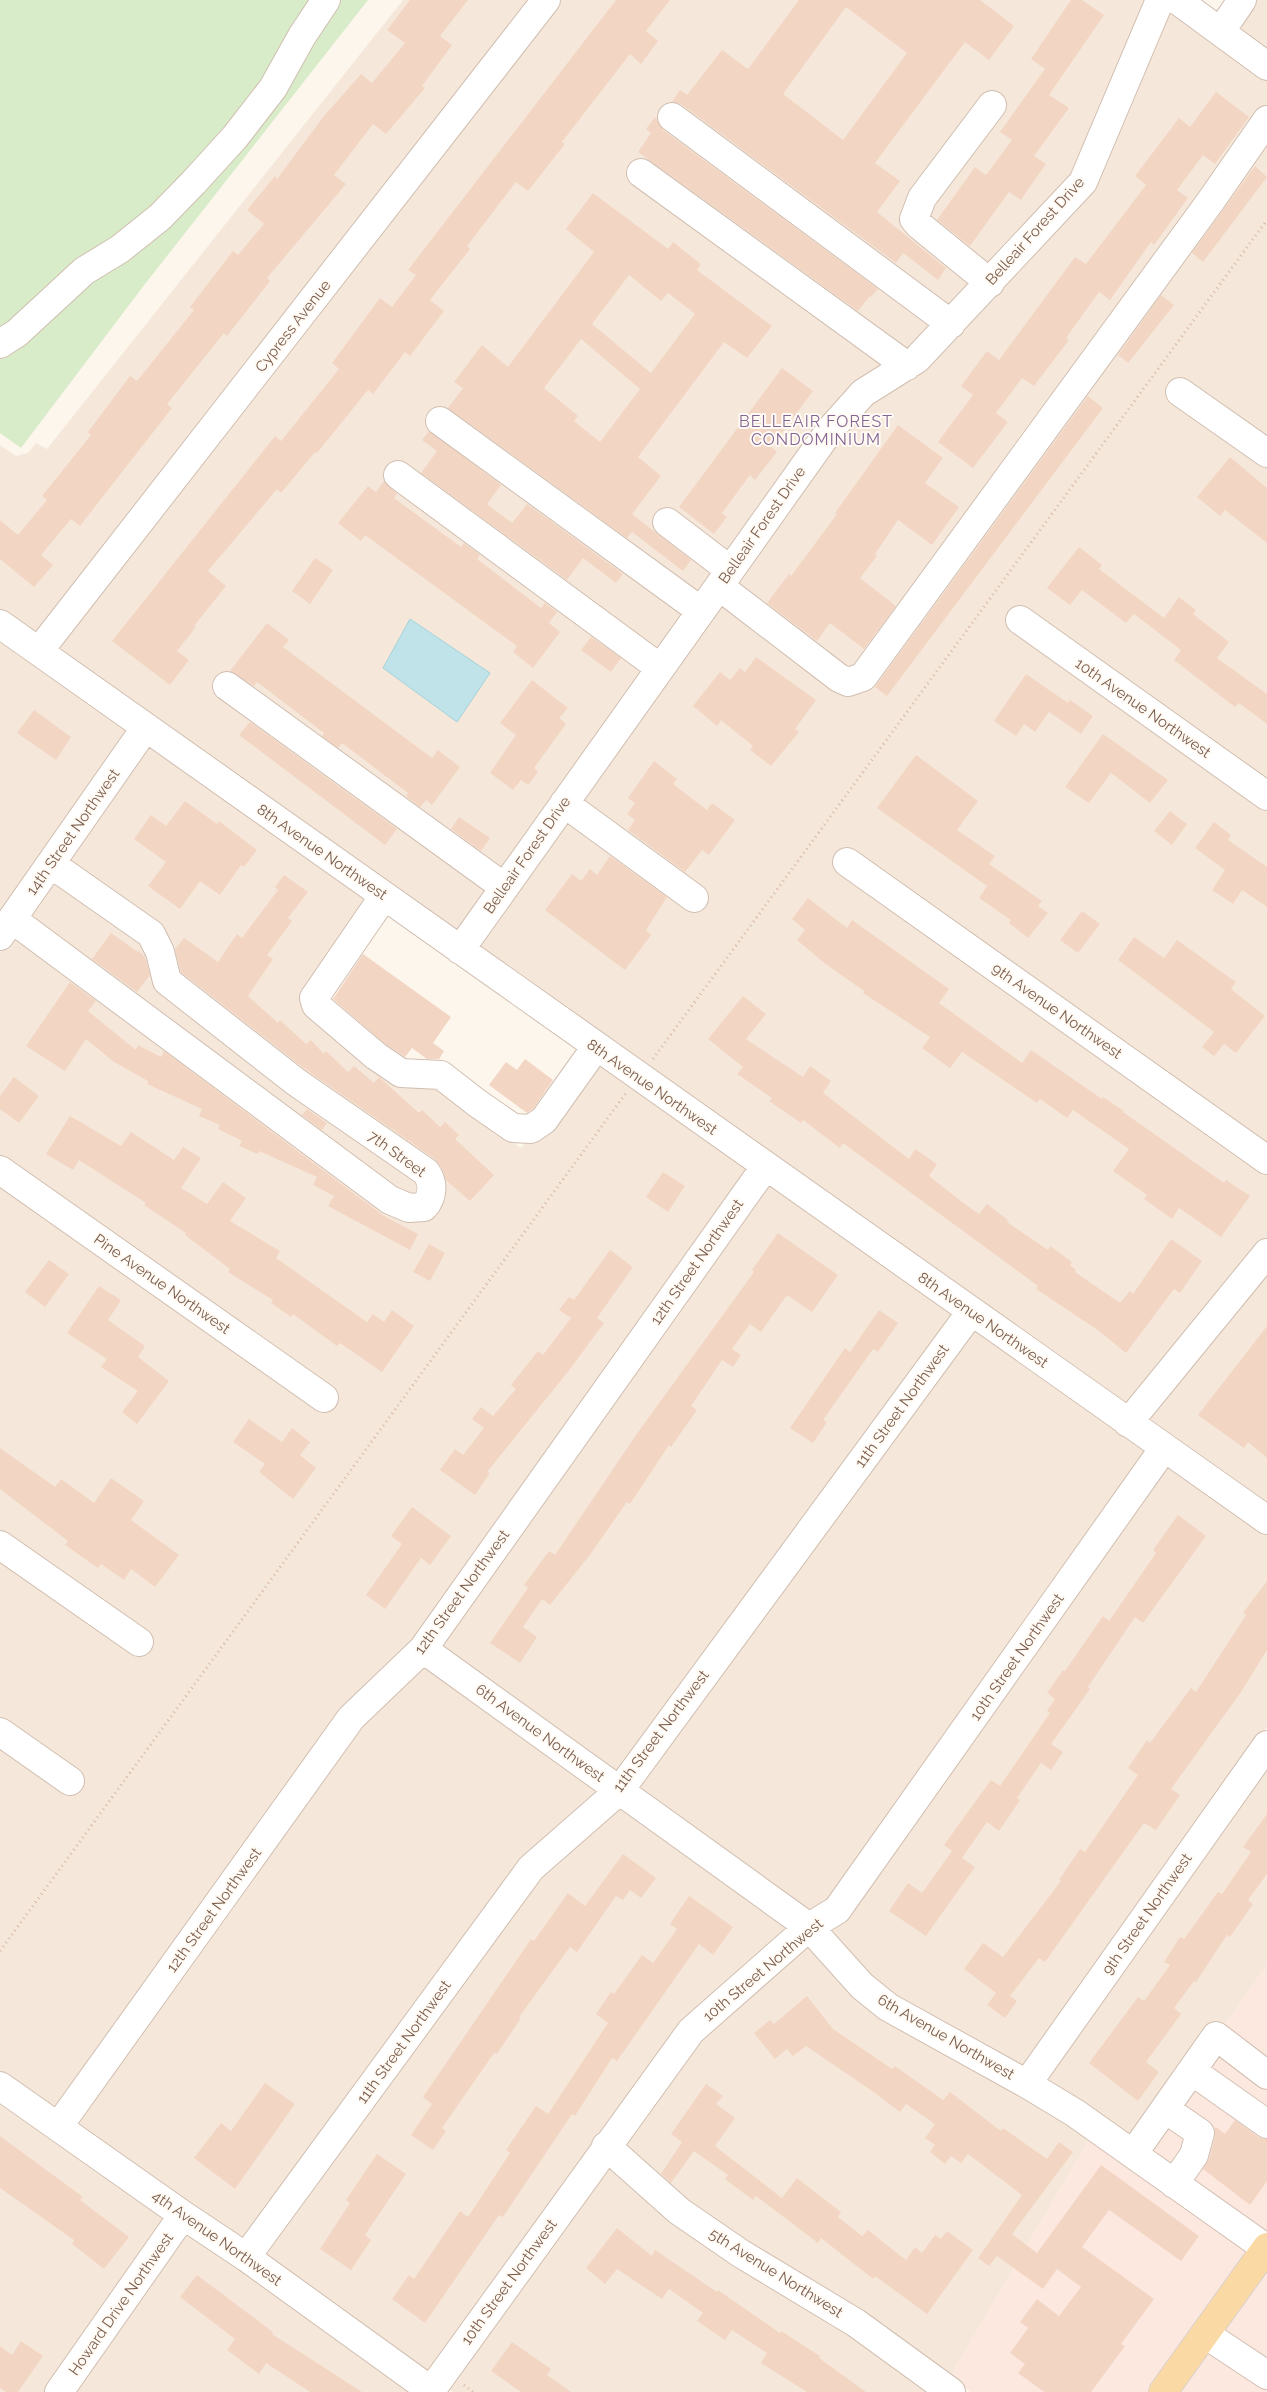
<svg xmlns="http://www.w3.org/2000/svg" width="1267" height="2392" font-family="Raleway,sans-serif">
  <rect width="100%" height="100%" fill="#fdf6ec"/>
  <!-- residential -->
  <path fill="#f5e8da" d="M403,0H534L38,636L0,610V445L16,456L28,453L36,443L47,449Z
    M559,0H1149L1075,176L911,351L859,384L458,935L54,648Z
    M1254,0H1267V52L1236,27Z
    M1168,7L1267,81V439L1179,378L1166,396L1267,467V782L1018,605L1005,623L1267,810V1146L845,846L832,865L1267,1174V1237L1127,1409L475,947L837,436L870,402L1035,249Z
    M0,638L131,731L0,919Z
    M148,742L381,908L303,997L521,1148L591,1058L750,1170L416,1642L57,2112L0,2072V1746L72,1796L85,1778L0,1718V1559L141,1657L154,1639L0,1531V1184L325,1413L339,1395L0,1156V953L14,934L384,1209L441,1200L303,1073L176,974L66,861Z
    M53,879L143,941L150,957L418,1181L420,1196L396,1190L27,916Z
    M767,1182L956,1315L618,1774L438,1645Z
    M1267,1269V1506L1144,1420Z
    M973,1327L1149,1452L831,1902L811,1914L635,1786Z
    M1166,1464L1267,1534V1727L1024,2070L894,1997L870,1978L826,1929Z
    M423,1663L603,1791L244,2242L73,2124L358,1725Z
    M1267,1762V1965L1140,2146L1042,2080Z
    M620,1803L792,1929L682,2025L429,2375L261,2254L538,1876Z
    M808,1942L1020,2093L1090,2138L950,2377L686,2202L620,2144L698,2038Z
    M0,2100L168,2219L47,2392H0Z
    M607,2162L850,2333L932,2392H453L446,2387Z
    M185,2230L413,2392H72Z"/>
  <!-- commercial -->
  <path fill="#fde8e0" d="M1267,1965V2230L1265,2233L1140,2146Z
    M1090,2138L1252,2252L1151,2392H971L950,2377Z
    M1267,2264V2392H1175Z"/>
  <!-- green -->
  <path fill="#d8ecc9" d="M0,0H368L145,284L21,448L0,433Z"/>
  <!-- water -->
  <path fill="#bfe3e8" stroke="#a5d3da" d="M410,619L490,673L457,722L383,668Z"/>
  <!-- building -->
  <path fill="#f3d5c3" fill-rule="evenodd" d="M410,0H468L440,36L452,45L422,86L425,88L386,134L373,124L334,175L346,184L267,278L270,281L227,336L224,333L167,404L172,408L80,526L71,519L41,555L53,565L34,587L0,559V520L18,535L47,500L42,496L91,435L88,432L130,376L137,381L194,310L190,307L233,251L238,255L264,224L247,210L275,176L277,179L324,116L361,74L372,83L405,43L387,30Z
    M616,0H670L646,31L658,41L641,64L630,54L562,142L565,144L528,191L516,182L467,246L470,249L430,300L444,311L410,356L405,352L373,394L368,390L317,453L315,452L281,493L277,489L208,571L226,586L194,626L196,627L177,651L189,660L170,685L112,641L275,436L281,441L339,369L332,363L380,298L392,307L416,275L408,270Z
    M799,0H980L1014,26L989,60L965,42L875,163L900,181L877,212L946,268L938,280L903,253L896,263L681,104L672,102L680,90L687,95L722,50L748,69ZM846,7L907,53L843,140L783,94Z
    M1071,0H1082L1104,15L1049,95L1069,108L1034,156L1046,164L1029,188L1021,200L1009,192L970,246L937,220L975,167L986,175L1012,140L1000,132L1045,69L1031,59Z
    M1216,92L1249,117L1215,164L1203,155L1177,190L1188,198L1154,245L1151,242L1110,300L1099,292L1066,338L1069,340L1034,386L1022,378L996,413L1008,422L973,468L938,442L973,395L961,386L987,351L999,360L1075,257L1086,264L1146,185L1135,176L1170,130L1179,118L1190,127Z
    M655,117L663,130L878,289L871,297L870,296L858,311L638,152L651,133L646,129Z
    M1255,166L1267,177L1203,262L1192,253Z
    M593,193L668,249L673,242L701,264L697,270L772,326L747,358L724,342L638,457L661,476L632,514L691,560L683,571L632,532L627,538L448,408L463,388L454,382L482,345L508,367L594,252L566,229ZM629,275L661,301L668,293L695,314L651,373L592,324ZM581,339L640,389L600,442L574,421L578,416L544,388Z
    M1161,295L1174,305L1128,363L1118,355Z
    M782,368L813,391L771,447L777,452L755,480L750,475L722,513L727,517L714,534L679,507Z
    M1088,396L1103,408L887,696L875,687Z
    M898,425L943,458L925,483L959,507L932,545L898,520L875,554L877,556L860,578L896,606L864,649L830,623L817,641L767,603L789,574L791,576L837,514L835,513Z
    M429,431L501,485L487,504L512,523L527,504L623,574L616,583L583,558L567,580L421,473L437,451L422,440Z
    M1230,457L1267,488V543L1225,510L1220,516L1197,497Z
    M384,481L397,494L394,498L461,547L464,543L480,555L477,559L541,608L545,603L557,612L549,623L560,632L533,668L513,652L517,646L365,535L361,541L338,523L368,486L376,492Z
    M1079,547L1102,565L1099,569L1164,618L1179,597L1196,610L1193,614L1229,642L1217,658L1267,694V724L1239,703L1235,707L1174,660L1181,650L1134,614L1126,623L1082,590L1070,605L1047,588Z
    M315,558L333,570L310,604L292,591Z
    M267,623L289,640L283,647L432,758L438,750L460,767L432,805L426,800L420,807L406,796L408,793L342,743L338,748L322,736L324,733L257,682L254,686L230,671Z
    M591,637L621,658L611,672L581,650Z
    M756,657L816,700L795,729L799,732L771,766L750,750L753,746L721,720L717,726L693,706L720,672L730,680L740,668L745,672Z
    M1026,674L1068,703L1070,700L1093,716L1081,734L1049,712L1035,732L1024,724L1016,736L994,721Z
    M532,680L568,708L559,718L566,724L534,768L538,772L528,785L521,780L513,790L490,773L516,735L500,723Z
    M34,710L71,737L56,760L17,733Z
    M250,722L397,829L385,845L239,735Z
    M1103,734L1168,780L1150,803L1111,773L1089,803L1065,787Z
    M916,755L978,801L957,830L995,856L989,864L1042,901L1038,906L1048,913L1028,938L1009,923L1011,920L979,898L987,886L877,808Z
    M654,761L677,779L673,784L707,810L712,803L735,820L709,855L702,850L685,872L628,830L635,820L627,814L635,803L628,798Z
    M185,801L217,824L219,821L257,850L244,867L241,865L220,895L200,881L180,909L148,886L166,862L134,839L151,815L166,826Z
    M1170,811L1187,824L1172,845L1154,831Z
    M459,817L490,838L481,851L451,829Z
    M1214,822L1231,835L1228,840L1267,867V907L1242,890L1233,904L1212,890L1225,870L1195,848Z
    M610,856L667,897L646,930L651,935L625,970L545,910L572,874L581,881L590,869L597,875Z
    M284,875L308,892L288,918L292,921L267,955L273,959L248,996L278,1023L280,1020L306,1044L311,1040L324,1054L326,1051L348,1072L354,1066L374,1083L379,1077L419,1113L422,1110L440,1127L445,1122L459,1135L455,1139L494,1175L470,1201L446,1180L442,1168L435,1159L305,1069L181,972L175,949L184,938L218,962L237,934L242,938L278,890L275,887Z
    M808,898L847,928L852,920L949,989L939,1003L1022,1063L1031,1050L1102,1099L1103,1097L1124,1111L1123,1112L1224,1183L1226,1180L1250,1196L1221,1237L1179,1208L1172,1219L1144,1199L1147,1195L1113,1171L1129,1149L1073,1110L1067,1118L1040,1099L1037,1103L962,1052L950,1068L922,1048L930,1037L863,993L864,991L823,962L797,940L805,930L792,919Z
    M1082,911L1100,924L1078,953L1060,940Z
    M111,933L138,952L139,951L145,957L150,975L137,992L92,959Z
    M1134,937L1164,958L1177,940L1236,982L1231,989L1265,1016L1236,1053L1224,1044L1214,1056L1202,1047L1214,1032L1118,960Z
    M363,954L451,1017L433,1043L444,1051L439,1059H427L412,1048L405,1057L385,1044L333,999Z
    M70,982L96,1001L88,1011L136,1050L138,1045L161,1057L164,1051L384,1216L418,1234L410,1250L328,1206L334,1196L313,1185L317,1177L259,1151L258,1154L239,1146L242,1141L218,1129L220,1125L199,1116L202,1109L147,1084L148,1081L114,1062L86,1039L65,1071L26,1046Z
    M743,996L766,1014L746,1039L803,1077L810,1066L831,1081L823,1093L909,1159L915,1149L937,1164L929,1176L962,1202L979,1214L987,1204L1008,1220L1007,1222L1048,1250L1050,1246L1072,1262L1070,1265L1076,1270L1075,1272L1120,1303L1130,1291L1133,1294L1171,1239L1202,1261L1180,1293L1174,1289L1126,1353L1099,1331L1036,1289L1038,1286L843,1143L840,1148L803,1120L801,1123L769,1101L772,1098L737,1074L743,1067L708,1039Z
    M525,1059L553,1080L533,1109L527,1113L489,1085L506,1062L517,1070Z
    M14,1077L39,1096L19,1123L0,1109V1096Z
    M307,1109L327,1123L322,1130L302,1115Z
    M70,1116L121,1146L131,1132L174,1160L183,1147L201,1158L181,1188L207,1204L223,1182L246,1198L230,1221L280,1251L276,1258L367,1322L373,1314L384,1322L392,1310L414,1326L382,1372L340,1343L337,1346L293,1314L291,1317L271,1303L273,1300L228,1272L230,1269L185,1235L186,1233L144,1205L146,1203L79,1160L73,1170L46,1154Z
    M663,1172L685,1186L668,1212L646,1197Z
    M778,1233L838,1275L812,1312L787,1295L761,1332L750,1324L732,1349L741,1355L733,1367L722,1360L691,1406L697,1410L671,1447L669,1445L630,1504L627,1502L589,1556L550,1605L542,1599L523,1627L537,1637L520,1663L490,1643L528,1588L524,1585L549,1551L555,1555L636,1435L754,1272L752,1270Z
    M429,1244L445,1253L430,1281L413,1272Z
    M610,1250L633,1267L597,1318L604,1323L567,1373L487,1472L490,1473L475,1495L440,1470L455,1449L463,1455L484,1428L472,1419L481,1407L493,1416L516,1389L511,1385L538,1351L543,1355L571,1318L559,1310L569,1297L574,1300Z
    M49,1260L69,1274L45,1307L25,1292Z
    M99,1286L121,1300L108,1320L145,1346L138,1357L169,1381L137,1424L122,1412L138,1391L101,1367L107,1359L67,1333Z
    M879,1310L898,1323L878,1352L873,1349L823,1420L827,1422L813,1443L790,1428L845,1348L850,1352Z
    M1267,1326V1458L1248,1442L1244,1448L1198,1415Z
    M249,1419L282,1442L292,1428L310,1442L300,1455L316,1468L293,1499L259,1472L265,1464L233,1442Z
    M0,1448L55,1487L61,1479L94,1503L111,1478L144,1501L131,1520L179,1555L155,1587L131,1569L124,1580L101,1564L98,1568L65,1545L68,1541L0,1489Z
    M412,1507L451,1536L430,1565L421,1558L385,1609L366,1595L402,1544L391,1536Z
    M1178,1515L1206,1536L1143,1623L1135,1617L1088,1687L1090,1689L1051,1744L1063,1752L1051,1770L1041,1763L1017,1798L1020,1800L999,1831L987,1822L962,1858L975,1867L926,1936L889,1911L908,1883L922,1893L952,1851L944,1845L991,1780L1000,1786L1050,1713L1047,1711L1055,1699L1047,1693L1063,1670L1065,1671L1103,1616L1109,1621L1156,1553L1153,1550Z
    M1267,1581V1650L1241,1692L1171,1789L1180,1795L1156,1830L1144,1823L1045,1962L1039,1958L1010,1996L1017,2001L1005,2018L987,2005L996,1993L964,1969L983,1943L1003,1957L1061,1881L1059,1880L1080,1849L1085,1852L1138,1775L1128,1768L1147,1740L1150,1743L1191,1688L1196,1692L1246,1615L1243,1613Z
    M1267,1814V1874L1248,1900L1253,1904L1230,1937L1227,1935L1196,1982L1194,1981L1174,2008L1181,2014L1146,2062L1159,2072L1138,2101L1089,2063L1138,1997L1144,2001L1170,1965L1164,1962L1180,1937L1184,1939L1218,1892L1222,1894L1251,1852L1243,1847Z
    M623,1854L656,1878L641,1898L630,1890L623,1900L616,1896L577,1952L570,1947L519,2017L521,2018L497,2054L494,2053L442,2128L446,2131L433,2150L411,2135L432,2104L423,2097L531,1939L534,1941L568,1893L585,1906Z
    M689,1896L733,1927L713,1955L699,1944L617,2061L612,2058L575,2116L572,2114L503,2217L499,2215L425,2323L392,2299L409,2275L414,2279L460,2211L468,2217L510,2153L506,2150L536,2106L548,2114L608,2023L596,2014L611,1992L614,1994L642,1955L653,1963L677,1929L670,1924Z
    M807,1996L833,2029L892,2069L895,2066L943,2100L950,2092L1001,2131L1003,2128L1047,2159L1059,2142L1073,2152L1012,2234L1037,2253L1101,2165L1199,2236L1181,2261L1109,2210L1082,2247L1154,2299L1121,2344L1125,2346L1091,2392H1044L1018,2373L1025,2364L1010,2353L1028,2328L1020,2322L1037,2299L1059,2316L1081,2287L1057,2269L1043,2289L997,2256L989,2266L978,2258L1022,2195L968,2154L961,2163L951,2156L945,2164L930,2152L935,2145L925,2138L935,2124L906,2104L900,2112L875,2093L806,2046L793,2056L787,2049L775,2059L754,2033L770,2020L774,2024Z
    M265,2083L295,2104L235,2189L194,2158L221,2123L231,2131Z
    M706,2084L723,2096L716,2104L735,2118L715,2146L782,2198L797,2178L841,2212L838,2217L862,2236L868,2230L906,2260L915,2247L922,2253L935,2235L941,2239L947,2231L973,2250L927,2314L875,2276L873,2279L821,2238L818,2243L756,2196L753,2200L725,2179L728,2175L694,2151L671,2183L661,2174L682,2142L671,2134Z
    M1235,2120L1258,2137L1267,2139V2181L1250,2205L1203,2169L1209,2159L1215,2137V2128L1216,2127L1225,2134Z
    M0,2136L83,2197L80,2200L129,2237L104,2269L72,2244L74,2240L0,2188Z
    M377,2154L406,2174L365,2235L371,2240L351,2270L320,2249L350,2203L346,2200Z
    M617,2228L652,2256L655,2250L717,2292L718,2290L780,2333L781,2331L820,2356L819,2358L866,2392H807L761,2363L767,2353L732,2330L725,2340L697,2321L703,2313L669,2289L662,2299L617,2269L605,2284L586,2268Z
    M197,2275L273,2332L272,2334L362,2392H310L266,2363L259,2374L227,2350L235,2339L180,2297Z
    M21,2341L43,2356L18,2392H6L0,2388V2346L12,2355Z
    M512,2342L551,2369L547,2375L571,2392H521L491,2371Z"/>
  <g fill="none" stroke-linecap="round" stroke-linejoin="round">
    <!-- minor casing -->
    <g stroke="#d1beb0" stroke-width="30">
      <path id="minor" d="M1177,0L1267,66
        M1221,31L1242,0
        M672,117L951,324
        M641,173L907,366
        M990,283L919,225L914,219L922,198L992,105
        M0,344L17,333L84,271L120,249L160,217L194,182L235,137L273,88L302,36L326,0
        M1180,392L1267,453
        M440,421L701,611
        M398,475L660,668
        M667,522L730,570
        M719,586L839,678L848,682L863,677L1210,202L1267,120
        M1020,620L1267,796
        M0,624L1267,1520
        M39,651L546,0
        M227,686L504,887
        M564,803L694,898
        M847,862L1267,1160
        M384,896L314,998L316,1005L376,1056L401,1073L441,1075L477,1103L513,1128L531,1129L544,1120L596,1047
        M12,919L390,1200L409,1208L424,1207C433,1197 434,1183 426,1172L296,1082L167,981L160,952L151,934L51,864
        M0,936L146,727
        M460,950L830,430L863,393L917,359L1083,182L1160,0
        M0,1170L324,1398
        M1128,1423L1267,1253
        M0,1545L139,1642
        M423,1649L809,1927L862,1986L888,2007L1027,2084L1075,2113L1267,2249
        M0,1732L70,1781
        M1192,2071L1267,2124
        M1027,2084L1267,1745
        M0,2086L183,2215L246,2257L433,2392
        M1165,2109L1200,2133L1194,2155L1174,2184
        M58,2127L351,1718L423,1649L765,1167
        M606,2146L679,2211L740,2253L856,2323L951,2392
        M1133,2154L1216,2036L1267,2075
        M246,2257L531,1868L620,1790L971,1312
        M1205,2334L1267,2375
        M59,2392L183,2215
        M430,2392L691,2031L809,1927L837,1910L1164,1448"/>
    </g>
    <!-- major casing -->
    <g stroke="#dad1cd" stroke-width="30">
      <path id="major" d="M1163,2392L1267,2247"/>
    </g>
    <!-- path -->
    <path stroke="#d9b8a5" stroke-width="3" stroke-dasharray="1 4" stroke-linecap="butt" d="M653,1059L1267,220
      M0,1951L626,1093
      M464,2385L473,2392"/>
    <!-- minor -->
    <use href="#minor" stroke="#fff" stroke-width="28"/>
    <!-- major -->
    <use href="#major" stroke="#fbd9a5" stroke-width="28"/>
  </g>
  <g text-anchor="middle" stroke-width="4" stroke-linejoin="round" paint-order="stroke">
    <!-- street labels -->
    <g font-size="15" fill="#7a5c4d" stroke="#fffaf3">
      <text transform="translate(1035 231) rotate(-48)" y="5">Belleair Forest Drive</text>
      <text transform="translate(293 326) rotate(-52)" y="5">Cypress Avenue</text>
      <text transform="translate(762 525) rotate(-55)" y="5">Belleair Forest Drive</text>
      <text transform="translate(1143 708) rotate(35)" y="5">10th Avenue Northwest</text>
      <text transform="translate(73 832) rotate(-55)" y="5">14th Street Northwest</text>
      <text transform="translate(322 852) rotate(35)" y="5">8th Avenue Northwest</text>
      <text transform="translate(527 855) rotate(-55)" y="5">Belleair Forest Drive</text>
      <text transform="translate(1057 1011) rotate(35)" y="5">9th Avenue Northwest</text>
      <text transform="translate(652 1087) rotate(35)" y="5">8th Avenue Northwest</text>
      <text transform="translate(397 1154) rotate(36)" y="5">7th Street</text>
      <text transform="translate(697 1262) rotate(-55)" y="5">12th Street Northwest</text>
      <text transform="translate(162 1284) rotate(35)" y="5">Pine Avenue Northwest</text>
      <text transform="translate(983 1320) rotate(35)" y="5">8th Avenue Northwest</text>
      <text transform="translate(902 1406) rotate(-54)" y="5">11th Street Northwest</text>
      <text transform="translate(462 1592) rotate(-54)" y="5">12th Street Northwest</text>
      <text transform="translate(1017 1657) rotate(-55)" y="5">10th Street Northwest</text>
      <text transform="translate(661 1731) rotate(-53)" y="5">11th Street Northwest</text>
      <text transform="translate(540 1733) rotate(36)" y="5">6th Avenue Northwest</text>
      <text transform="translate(214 1910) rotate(-54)" y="5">12th Street Northwest</text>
      <text transform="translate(1147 1914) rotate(-55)" y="5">9th Street Northwest</text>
      <text transform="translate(763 1970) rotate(-40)" y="5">10th Street Northwest</text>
      <text transform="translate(946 2037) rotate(30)" y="5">6th Avenue Northwest</text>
      <text transform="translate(404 2042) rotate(-54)" y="5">11th Street Northwest</text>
      <text transform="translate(217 2238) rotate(35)" y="5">4th Avenue Northwest</text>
      <text transform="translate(776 2273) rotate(32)" y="5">5th Avenue Northwest</text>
      <text transform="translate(509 2282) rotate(-54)" y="5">10th Street Northwest</text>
      <text transform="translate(121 2304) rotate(-55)" y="5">Howard Drive Northwest</text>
    </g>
    <!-- neighbourhood labels -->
    <g font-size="16" letter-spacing="1" fill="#846695" stroke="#fffaf3">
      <text x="816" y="427">BELLEAIR FOREST<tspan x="816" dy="18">CONDOMINIUM</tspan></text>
    </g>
  </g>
</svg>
